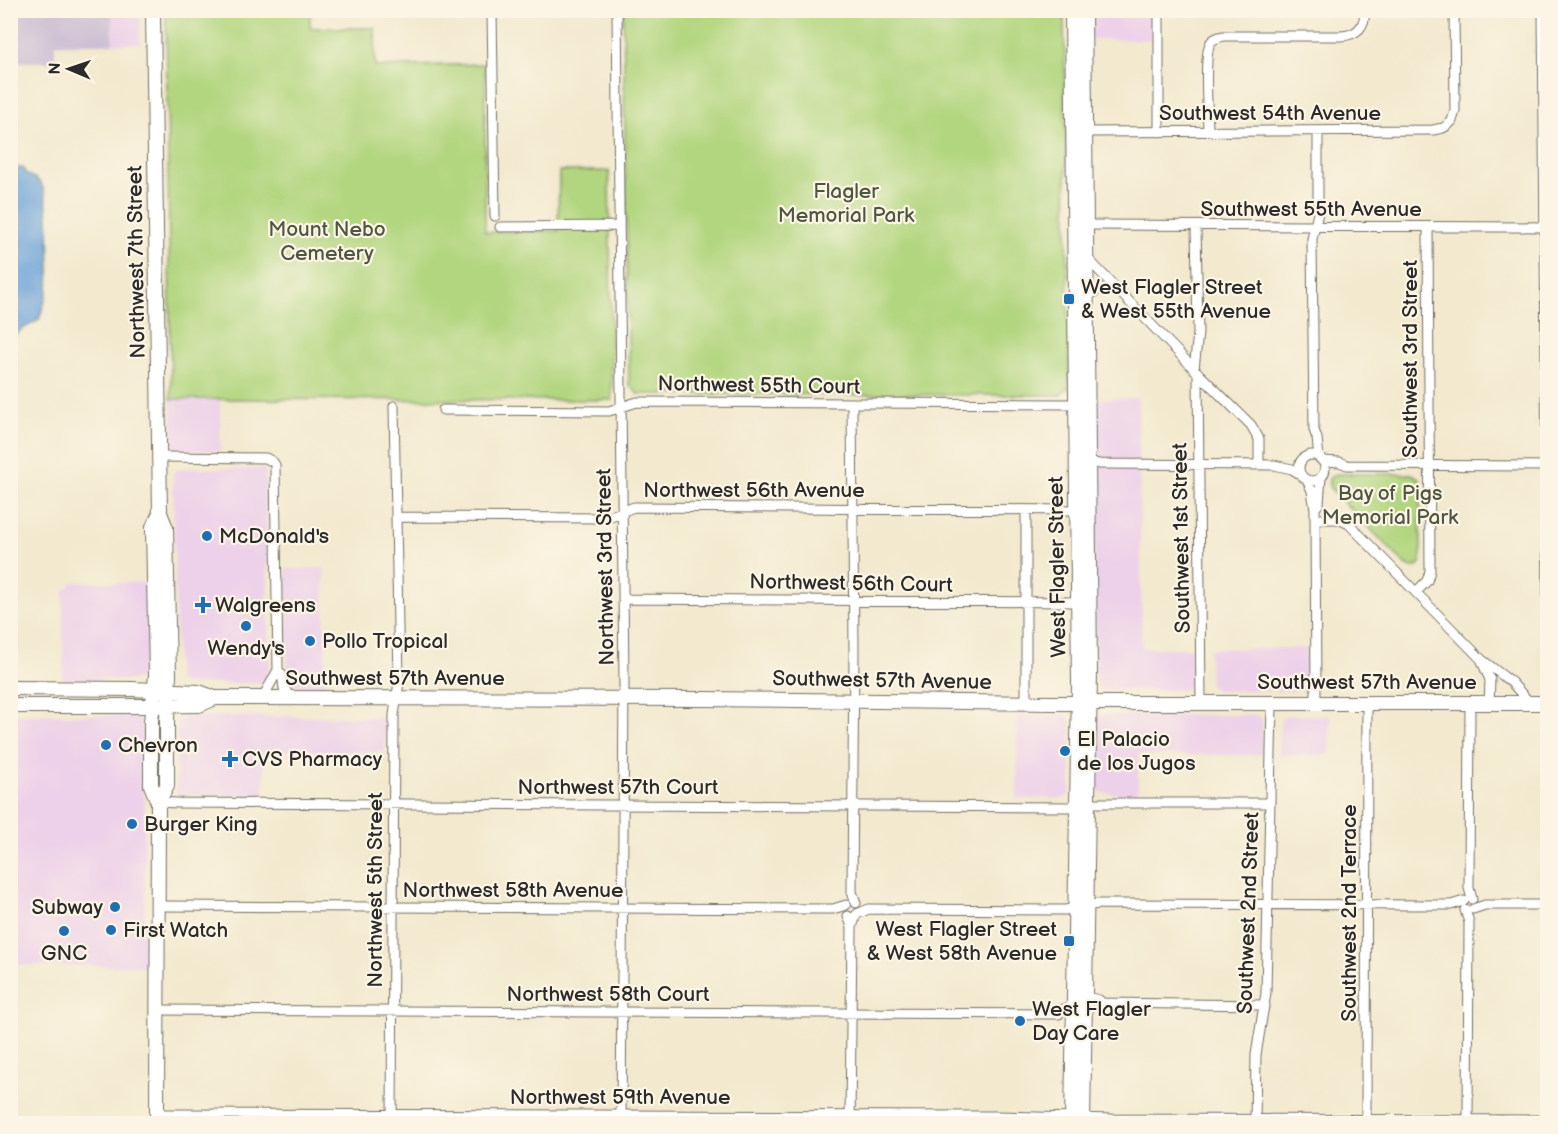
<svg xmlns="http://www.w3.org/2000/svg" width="1558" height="1134" font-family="'Balsamiq Sans',sans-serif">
  <rect width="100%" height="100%" fill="#fcf5e5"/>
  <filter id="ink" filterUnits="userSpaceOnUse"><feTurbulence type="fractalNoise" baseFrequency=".0167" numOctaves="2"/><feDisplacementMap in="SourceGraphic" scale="12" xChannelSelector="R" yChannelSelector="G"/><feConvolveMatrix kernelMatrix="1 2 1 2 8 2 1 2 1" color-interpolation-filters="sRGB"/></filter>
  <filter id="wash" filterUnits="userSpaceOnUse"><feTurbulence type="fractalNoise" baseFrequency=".008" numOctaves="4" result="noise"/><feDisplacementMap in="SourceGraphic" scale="24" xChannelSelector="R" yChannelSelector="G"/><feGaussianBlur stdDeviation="1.35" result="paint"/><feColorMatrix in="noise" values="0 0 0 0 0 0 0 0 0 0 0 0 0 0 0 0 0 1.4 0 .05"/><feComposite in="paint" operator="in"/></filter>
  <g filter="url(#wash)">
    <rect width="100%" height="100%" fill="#f2e9ce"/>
    <!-- built -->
    <path fill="#edd0e9" d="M112,11H140V44H113Z
      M1088,11H1153V40L1087,39Z
      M1138,398L1142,648H1191L1192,682L1189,687L1185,690H1103L1099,687L1096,682L1092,399Z
      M171,399H220L221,451H180L174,448L172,444Z
      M183,468L265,469L270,676L265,683L184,684L180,682L177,678L173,477L174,472L178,469Z
      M324,568L326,687L294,686L290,685L288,680L287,675L286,569Z
      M72,582L148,583L149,666L147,673L143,678L134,680L63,679V591L68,588Z
      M1307,648V683L1304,691L1214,690L1210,685L1209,649Z
      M11,714L131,716L136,718L143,726L144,732L145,966L11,965Z
      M1017,714L1063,715L1068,716L1071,722V790L1068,796L1064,798L1017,799Z
      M1104,715H1255L1260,717L1262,720V755H1138V794L1102,793L1098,791L1095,785L1096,723L1099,718Z
      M1288,715L1330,716V755H1279L1280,724L1283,717Z
      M190,716L378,717L382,720L385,724V752L264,751V795H179L176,792L177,727L179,722L183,718Z"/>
    <!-- industrial -->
    <path fill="#ccbed4" d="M11,10L112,11L113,44H55V62H11Z"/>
    <!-- green -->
    <path fill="#b2d67f" stroke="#6e8055" stroke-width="1.5" d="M166,11H310V28H375V67L485,64V232L558,231L559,171H609L612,400L171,399Z
      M623,11H1064L1069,387L1060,395L638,394L629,384Z
      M1337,474H1412L1420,479L1421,560C1419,568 1413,569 1406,565L1330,488C1327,481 1329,476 1337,474Z"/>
    <!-- water -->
    <path fill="#6aa2d9" stroke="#4a6682" stroke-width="1.5" d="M11,168H23L26,174C31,176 37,179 41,184C50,197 51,271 48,288C46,299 42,309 39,320L22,329L11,340Z"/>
  </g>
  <g filter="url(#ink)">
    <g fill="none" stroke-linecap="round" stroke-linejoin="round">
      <!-- street casing -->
      <g stroke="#716e64" stroke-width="11">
        <path id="street" d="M492,10L495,216
          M617,10L624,683L621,1124
          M1159,10V132
          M1543,10L1548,609
          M1208,131C1208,115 1203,52 1211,42C1214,38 1219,37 1224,36H1341C1357,35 1365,27 1365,10
          M1318,131V213L1312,239L1314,430L1317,438L1319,458
          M1084,132L1433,130L1443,128L1448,125L1452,121L1455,111L1454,10
          M1083,225L1548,227
          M500,227L619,226
          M1086,257L1201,376L1251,425L1259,439V465
          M1086,297L1100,289L1118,290
          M1194,369L1198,333L1196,226
          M1198,373L1201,703
          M852,404L854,651L852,892L856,903
          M443,410L609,411L637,402L1076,404
          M1299 468a13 13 0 1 1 26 0a13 13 0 1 1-26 0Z
          M159,457L266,458L273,462L275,465L278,670L282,675L284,688L291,699
          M1088,461L1099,464L1274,465L1292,469L1300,474
          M1322,461L1340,462L1347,465L1548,466
          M1307,480L1312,491L1315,509L1316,703
          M1316,507L1319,503L1321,477
          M1026,510V703
          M396,517L606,518L634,507L1077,510
          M1315,519H1338L1349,524L1481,659L1511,682L1530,703
          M1416,592L1427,581L1430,571L1428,227
          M623,599L1078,602
          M1481,659L1490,680L1489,704
          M262,699L278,670
          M1470,704L1469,888L1472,899
          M158,802L178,803L1077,807
          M1089,803H1270
          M157,906L833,909L846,905
          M1473,909L1485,905H1548
          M1465,910L1469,922L1468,1124
          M857,914L869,909L1065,910L1098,904L1451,905L1464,901
          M848,916L852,927
          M1086,997L1099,1000L1102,1003L1265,1005
          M157,1010L1059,1014L1061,1010L1074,1006
          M157,1114L997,1116L1112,1119L1548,1120
          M1366,1123L1367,703
          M392,1124L394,715L399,682L394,406
          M850,1124L852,927L856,915
          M1255,1124L1256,1055L1266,993L1272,703"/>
      </g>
      <!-- secondary casing -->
      <g stroke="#716e64" stroke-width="16">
        <path id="secondary" d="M153,10L160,513L166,528L169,675L167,719V786L158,802
          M1072,10L1079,683L1072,1124
          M10,688L132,689L199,692L215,698L703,699L1053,703H1548
          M10,706H131L199,705L215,698
          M157,1124L158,802L151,785V721L156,676L153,527L160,513
          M1083,1124L1090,672L1084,10"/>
      </g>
      <!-- street -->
      <use href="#street" stroke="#fff" stroke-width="9"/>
      <!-- secondary -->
      <use href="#secondary" stroke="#fff" stroke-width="14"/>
    </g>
  </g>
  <!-- markers -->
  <g fill="#1f6fb2" stroke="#fcf5e5" stroke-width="2">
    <rect x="1063" y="293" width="12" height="12" rx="3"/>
    <circle cx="207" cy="536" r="6"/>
    <path d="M200 596h6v6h6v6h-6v6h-6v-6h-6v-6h6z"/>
    <circle cx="246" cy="626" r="6"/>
    <circle cx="310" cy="641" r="6"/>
    <circle cx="106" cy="745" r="6"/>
    <circle cx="1065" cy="751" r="6"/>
    <path d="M227 750h6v6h6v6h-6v6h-6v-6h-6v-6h6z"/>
    <circle cx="132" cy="824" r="6"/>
    <circle cx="115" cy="907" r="6"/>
    <circle cx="111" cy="930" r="6"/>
    <circle cx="64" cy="931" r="6"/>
    <rect x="1063" y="935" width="12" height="12" rx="3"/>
    <circle cx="1020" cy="1021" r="6"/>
  </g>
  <g text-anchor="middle" stroke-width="4.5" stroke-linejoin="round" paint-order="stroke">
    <!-- street labels -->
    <g font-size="21" fill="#2b2b2b" stroke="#fcf5e5">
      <text x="1270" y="120">Southwest 54th Avenue</text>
      <text x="1311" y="216">Southwest 55th Avenue</text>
      <text transform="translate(136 262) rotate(-91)" y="7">Northwest 7th Street</text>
      <text transform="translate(1410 359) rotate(-90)" y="7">Southwest 3rd Street</text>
      <text transform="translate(759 385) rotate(1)" y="7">Northwest 55th Court</text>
      <text x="754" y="497">Northwest 56th Avenue</text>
      <text transform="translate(1181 538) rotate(-91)" y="7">Southwest 1st Street</text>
      <text transform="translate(605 567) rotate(-91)" y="7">Northwest 3rd Street</text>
      <text transform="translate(1057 567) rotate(-91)" y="7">West Flagler Street</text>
      <text transform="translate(851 583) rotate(1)" y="7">Northwest 56th Court</text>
      <text x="395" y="685">Southwest 57th Avenue</text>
      <text transform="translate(882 680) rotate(1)" y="7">Southwest 57th Avenue</text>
      <text x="1367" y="689">Southwest 57th Avenue</text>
      <text x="618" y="794">Northwest 57th Court</text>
      <text transform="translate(375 890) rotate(-90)" y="7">Northwest 5th Street</text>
      <text x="513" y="897">Northwest 58th Avenue</text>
      <text transform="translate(1248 913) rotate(-88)" y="7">Southwest 2nd Street</text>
      <text transform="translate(1349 913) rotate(-90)" y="7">Southwest 2nd Terrace</text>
      <text x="608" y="1001">Northwest 58th Court</text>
      <text x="620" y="1104">Northwest 59th Avenue</text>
    </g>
    <!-- park labels -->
    <g font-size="21" fill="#4d5640" stroke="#fcf5e5">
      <text x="846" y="198">Flagler<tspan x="846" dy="24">Memorial Park</tspan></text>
      <text x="327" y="236">Mount Nebo<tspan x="327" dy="24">Cemetery</tspan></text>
      <text x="1390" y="500">Bay of Pigs<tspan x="1390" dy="24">Memorial Park</tspan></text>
    </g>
    <!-- poi labels -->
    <g font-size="21" fill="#2b2b2b" stroke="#fcf5e5" text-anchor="start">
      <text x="1081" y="294">West Flagler Street<tspan x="1081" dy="24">&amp; West 55th Avenue</tspan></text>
      <text x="219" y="543">McDonald's</text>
      <text x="215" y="612">Walgreens</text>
      <text x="322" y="648">Pollo Tropical</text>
      <text x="246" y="655" text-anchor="middle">Wendy's</text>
      <text x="1077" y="746">El Palacio<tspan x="1077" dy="24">de los Jugos</tspan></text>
      <text x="118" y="752">Chevron</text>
      <text x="242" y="766">CVS Pharmacy</text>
      <text x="144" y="831">Burger King</text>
      <text x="103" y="914" text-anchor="end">Subway</text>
      <text x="1057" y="936" text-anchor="end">West Flagler Street<tspan x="1057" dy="24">&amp; West 58th Avenue</tspan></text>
      <text x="123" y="937">First Watch</text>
      <text x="64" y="960" text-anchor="middle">GNC</text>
      <text x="1032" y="1016">West Flagler<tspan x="1032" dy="24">Day Care</tspan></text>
    </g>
  </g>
  <!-- margin -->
  <rect width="1558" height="1134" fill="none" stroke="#fcf5e5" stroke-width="36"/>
  <!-- north arrow -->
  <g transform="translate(69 69) rotate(272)" stroke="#fcf5e5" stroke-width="4.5" paint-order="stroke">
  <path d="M0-4.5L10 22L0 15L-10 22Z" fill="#2b2b2b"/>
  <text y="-9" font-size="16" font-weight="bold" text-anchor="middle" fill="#2b2b2b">N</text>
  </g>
</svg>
